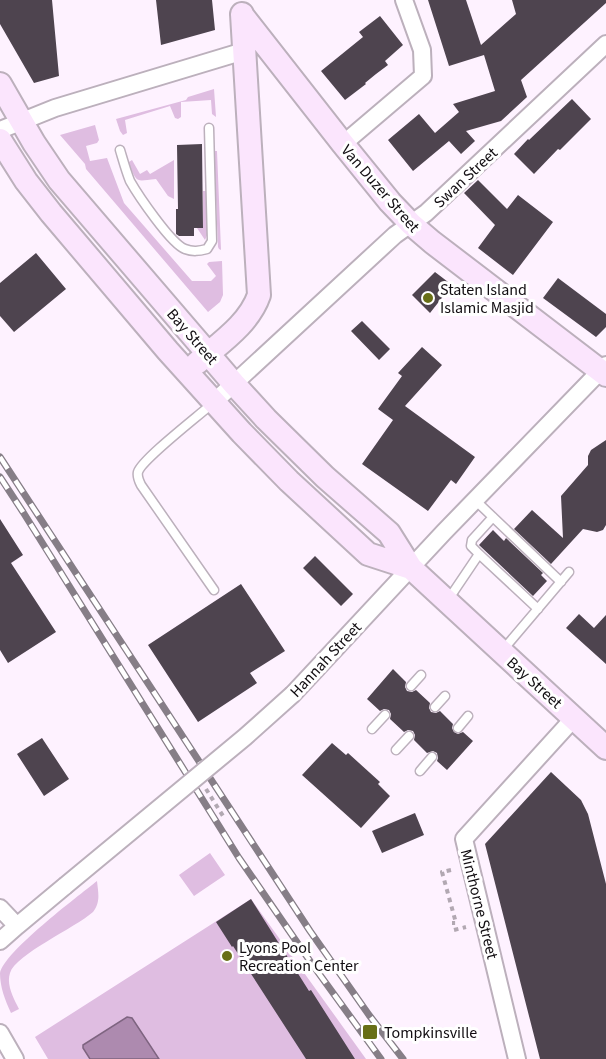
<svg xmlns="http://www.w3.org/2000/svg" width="606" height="1059" font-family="'Source Sans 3',sans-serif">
  <rect width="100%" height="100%" fill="#fef2ff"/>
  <!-- green -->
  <path fill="#dfbde1" d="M214,89L216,117L212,114L211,100L181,102V117L178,119L175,118L170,106L125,120L127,133L123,135L120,131L116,119L186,100L188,97Z
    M95,125L99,140L97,143L86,146L90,161L107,158L124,203L192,281H211L216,276L207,264L209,262L222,261L223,295L220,302L208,312L86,169L85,164L60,135Z
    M214,151H217L221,250L219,249L218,247Z
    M132,160L140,174L147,170L150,174L174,160V199L168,196L156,179C136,181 138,184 129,165V162Z
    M203,191H206L208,233L205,240L197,228H203Z
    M210,853L225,875L194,896L179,875Z
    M97,881C98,892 101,902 93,912C75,928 16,954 10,973C6,985 14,999 19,1009L11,1013C5,1000 0,987 0,973C4,952 77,897 97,881Z
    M251,899L366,1059H48L35,1037Z"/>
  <!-- water -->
  <path fill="#ad8aaf" stroke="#7e6480" stroke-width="1.5" d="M127,1017L132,1018L159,1059H90L83,1048V1045Z"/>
  <!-- building -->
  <path fill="#4e444f" d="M0,0H52L59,76L34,83L0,24Z
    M156,0H212L215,30L161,45Z
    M428,0H466L481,45L516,14L512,0H606V3L521,80L527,97L501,121L466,131L475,141L461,154L449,141L413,171L388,140L419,114L435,133L459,112L453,104L495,91L484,55L449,66Z
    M380,16L403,45L385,61L388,65L376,74L365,83L366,84L345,100L321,71L363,37L359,32Z
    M572,99L591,119L560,150L558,149L534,174L514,154L528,139L529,140Z
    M202,144L203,228H194V236H179L176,234V209H178L177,145Z
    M478,180L507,209L518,195L553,222L513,275L478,248L495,225L464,193Z
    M36,253L66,289L14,332L0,316V283Z
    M435,272L452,285L430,313L412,295Z
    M558,278L606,314V327L596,337L543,298Z
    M362,321L390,349L379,360L351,331Z
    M422,347L442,365L405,406L475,457L456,484L451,480L428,511L362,464L393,420L378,409L402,376L398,373Z
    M606,440V525L603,530L597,532L583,529L551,564L514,529L532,510L563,538L561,496L588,465V456L591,450Z
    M0,519L23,555L11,563L56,632L8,663L0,650Z
    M493,530L504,541L506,538L543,573L541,575L547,581L533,596L479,545Z
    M315,556L353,594L341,606L303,568Z
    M241,584L285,651L250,673L257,683L198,722L148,645Z
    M579,614L594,628L606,615V664L566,628Z
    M393,669L406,682L405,687L407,691L412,692L416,690L430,703L429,708L431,712L436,713L440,711L453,724L452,728L454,732L458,734L463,732L473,741L447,770L437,761L438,758L437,753L433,751L427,753L414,740L415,735L413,731L408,730L404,732L390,719L391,714L389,710L384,709L380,711L367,699Z
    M42,738L69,779L44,796L17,754Z
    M332,743L346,755L348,753L380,782L378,784L390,796L361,828L302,775Z
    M551,772L581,800L588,814L606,884V1059H540L485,844Z
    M415,813L424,835L382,853L372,831Z
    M251,899L309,991L311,990L355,1059H306L233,946L232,947L216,922Z"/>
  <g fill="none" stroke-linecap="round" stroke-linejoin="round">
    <!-- service casing -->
    <g stroke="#bcb0bc" stroke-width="11">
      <path id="service" d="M120,150C123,160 126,171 130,181C138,195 171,244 185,249C193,252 199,251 207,249L212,241L209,128
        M475,500L561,582
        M479,554L538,609
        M214,590L141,485C139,481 137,476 138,472C142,459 201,414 214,402
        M448,600L479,554L471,546L472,540L493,517
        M502,651L569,572
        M411,686L421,675
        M435,707L445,696
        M458,728L468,716
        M372,729L385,715
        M396,750L409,736
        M420,771L432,757"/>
    </g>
    <!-- minor casing -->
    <g stroke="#bcb0bc" stroke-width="20">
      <path id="minor" d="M0,130L55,108L244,51
        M343,144L423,76L422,50L404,0
        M214,402L395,235L426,213L606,44
        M293,694L444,532L606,365
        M0,908L17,926
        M0,941L17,926L65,886
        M0,1033L15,1059
        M517,1059L464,839L574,718"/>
    </g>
    <!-- secondary casing -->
    <g stroke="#bcb0bc" stroke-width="26">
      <path id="secondary" d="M242,15L343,144L390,202L411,224L432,242L606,375
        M0,84L34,143L59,180L234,384L266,419L325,477L389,533L411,568L606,748
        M0,140L26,181L51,213L168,351L242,433L289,481L368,554L411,568
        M197,363C220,343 249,324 259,295L242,14"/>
    </g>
    <!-- path -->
    <path stroke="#b2a8b2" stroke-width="4" stroke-dasharray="4.5 4.5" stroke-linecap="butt" d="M206,789L223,816
      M451,870L442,872L456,923H452
      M454,930L466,927"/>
    <!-- service -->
    <use href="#service" stroke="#fff" stroke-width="8"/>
    <!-- minor -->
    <use href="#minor" stroke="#fff" stroke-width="16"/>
    <!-- secondary -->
    <use href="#secondary" stroke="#fbe5fd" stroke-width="22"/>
    <!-- rail casing -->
    <g stroke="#867e87" stroke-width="7">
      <path id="rail" d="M0,457L310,931L369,1015L403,1059
        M0,477L23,512L239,858L312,964L381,1059"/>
    </g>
    <!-- rail -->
    <use href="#rail" stroke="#fff" stroke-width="4.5" stroke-dasharray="14" stroke-linecap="butt"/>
    <!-- minor-bridge casing -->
    <g stroke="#bcb0bc" stroke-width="20" stroke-linecap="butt">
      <path id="minor-bridge" d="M65,886L245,737L293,694"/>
    </g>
    <!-- minor-bridge -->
    <use href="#minor-bridge" stroke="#fff" stroke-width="16"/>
  </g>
  <!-- markers -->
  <g fill="#686f16" stroke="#fff" stroke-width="2">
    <circle cx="428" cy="298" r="6"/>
    <circle cx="227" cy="956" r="6"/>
    <rect x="362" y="1024" width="16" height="16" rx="3"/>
  </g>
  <g text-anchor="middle" stroke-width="6" stroke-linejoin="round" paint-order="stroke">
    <!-- street labels -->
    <g font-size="16" fill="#110d11" stroke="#fff">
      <text transform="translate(465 177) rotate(-43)" y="6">Swan Street</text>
      <text transform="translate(381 188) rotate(49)" y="6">Van Duzer Street</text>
      <text transform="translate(193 336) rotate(49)" y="6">Bay Street</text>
      <text transform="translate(325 659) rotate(-47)" y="6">Hannah Street</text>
      <text transform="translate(535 682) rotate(42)" y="6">Bay Street</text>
      <text transform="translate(480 904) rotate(76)" y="6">Minthorne Street</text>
    </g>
    <!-- poi labels -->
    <g font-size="16" fill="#110d11" stroke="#fff" text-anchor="start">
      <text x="440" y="295">Staten Island<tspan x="440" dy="18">Islamic Masjid</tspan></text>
      <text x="239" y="953">Lyons Pool<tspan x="239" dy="18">Recreation Center</tspan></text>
      <text x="384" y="1038">Tompkinsville</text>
    </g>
  </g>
</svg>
